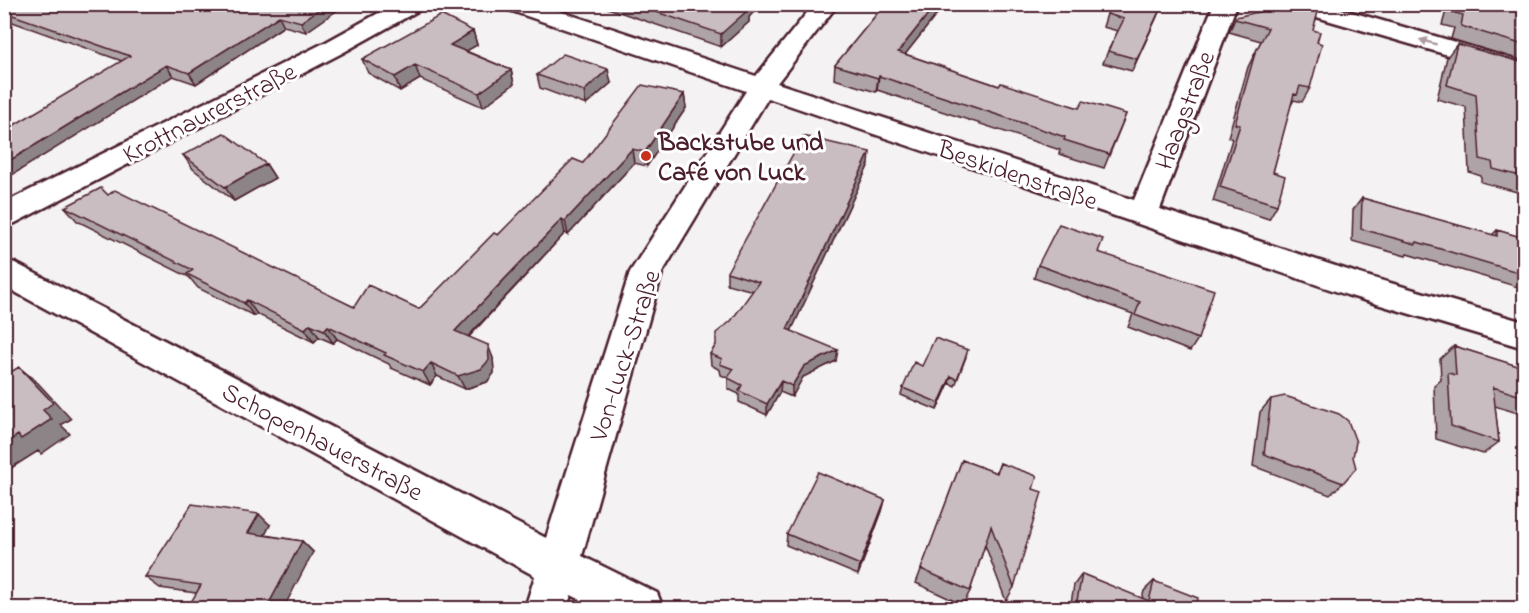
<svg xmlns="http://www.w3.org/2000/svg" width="1529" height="613" font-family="'Indie Flower',sans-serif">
  <rect width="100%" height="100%" fill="#f4f2f2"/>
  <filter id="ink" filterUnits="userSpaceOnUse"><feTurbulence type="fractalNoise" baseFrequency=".0167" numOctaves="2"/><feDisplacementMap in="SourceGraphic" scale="12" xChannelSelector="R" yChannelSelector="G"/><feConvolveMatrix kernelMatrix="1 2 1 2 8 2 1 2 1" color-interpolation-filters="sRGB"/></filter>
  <g filter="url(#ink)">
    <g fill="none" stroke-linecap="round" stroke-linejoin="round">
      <!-- minor casing -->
      <g stroke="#4a1f2b" stroke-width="5">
        <path id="minor" d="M395,4H424L421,9L344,52L15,223L4,226V203L326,42Z
          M503,4H538L756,76L814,4H838L777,83L1134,200L1214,4H1237L1160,209L1363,275L1524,322V348L1347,295L768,98L662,273L582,556L657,593L663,608H598L571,595L567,608H525L535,576L4,286V259L15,263L546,538L630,272L746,91L506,9Z
          M1286,4H1324L1524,62V77L1289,9Z"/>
      </g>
      <!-- minor -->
      <use href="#minor" fill="#fff" fill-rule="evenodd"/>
    </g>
    <!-- wall -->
    <path fill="#aea3a6" stroke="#4a1f2b" stroke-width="1.5" d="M4,4H346L306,32L284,26L196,84L173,76L122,61L4,19Z
      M596,4H761L749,17V22L721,47Z
      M885,4H945L905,54L999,86L1079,108L1126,114L1104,168L1059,154L1060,150L877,90L876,92L834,79L835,65Z
      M1448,4H1503L1524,14V61L1451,39L1454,28L1442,25Z
      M1156,6L1161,7L1132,71L1103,63L1108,51L1118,31L1103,27L1107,14Z
      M1236,17L1313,30L1317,42L1310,88L1302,102L1294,100L1290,107L1273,172L1277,205L1269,219L1213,201L1232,139L1228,137L1248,67L1261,41L1229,32Z
      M473,31L477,45L466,51L511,70L514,84L483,107L420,79L400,91L368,73L362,59Z
      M1457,44L1524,63V194L1481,182V176L1469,172L1466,107L1437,99L1447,57Z
      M537,75L611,83L586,105L540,88Z
      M684,94L686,108L647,166L634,163L568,235L565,233L469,337L493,358L494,373L487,382L465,389L437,376L430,385L391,368L389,364L337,339L333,343L319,337L314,342L257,314L254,316L198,288L189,277L77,221L65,207L108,195L354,307L419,309L498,235L583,163Z
      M183,155L266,164L275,178L234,201L193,169Z
      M869,164L791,331L836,361L803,377L792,397L780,392L767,415L739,402V394L728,389V378L721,375L720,370L711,365L710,354L753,291L727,284V272Z
      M1362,198L1492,235L1497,230L1524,238V281L1518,287L1407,254L1406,256L1352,241L1353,210Z
      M1098,252L1198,339L1190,351L1128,327L1133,314L1034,278L1038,265Z
      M1454,346L1524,368V415L1495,406L1499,442L1483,454L1436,439L1434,386L1441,380L1440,359Z
      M966,357L955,386L949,383L937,410L901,395L903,388L922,366Z
      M1271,399L1343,483L1330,495L1253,466L1260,412Z
      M962,460L996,473L1000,463L1033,489L1014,587L1006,601L985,545L970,591L963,605L916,583Z
      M885,500L882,511L858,575L786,545L787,534Z
      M270,525L265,535L302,541L313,552L196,593L160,588L145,577Z
      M1082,574L1142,599L1144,591L1154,581L1196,609H1070L1074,585Z"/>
    <!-- shaded-wall -->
    <path fill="#8d8487" stroke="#4a1f2b" stroke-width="1.5" d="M326,4H346L306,32L301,22Z
      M749,4H761L749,17V22L721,47V34Z
      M936,4H945L896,66L898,52Z
      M1161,7L1156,19L1132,71L1137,59Z
      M279,16L284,26L196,84L189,73Z
      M473,31L477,45L454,58L450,45Z
      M166,65L173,76L4,180V164Z
      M415,65L420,79L400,91L395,77Z
      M608,69L611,83L586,105L584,91Z
      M511,70L514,84L483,107L479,93Z
      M879,76L877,90L876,92L878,78Z
      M684,94L686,108L647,166L645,152Z
      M632,149L634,163L568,235L565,221Z
      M870,152L869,164L787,340V329Z
      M266,164L275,178L234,201L225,187Z
      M562,219L565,233L461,344L455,331Z
      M247,300L257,314L254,316L244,303Z
      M310,324L319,337L314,342L305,329Z
      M328,326L337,339L333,343L324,330Z
      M488,345L493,358L494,373L487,382L465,389L458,376Z
      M838,350L836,361L803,377L792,397V386L804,366Z
      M431,363L437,376L430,385L423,372Z
      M19,367L38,383L71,419L61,425L70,434L41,454L38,451L8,470L4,467V444Z
      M951,376L949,383L937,410L939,403Z
      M781,381L780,392L767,415V404Z
      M885,500L882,511L858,575L860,565Z
      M259,514L270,525L260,544L248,533Z
      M302,541L313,552L283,609H266Z"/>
    <!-- building -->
    <path fill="#cabdc1" stroke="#4a1f2b" stroke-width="1.5" d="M4,4H326L301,22L279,16L189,73L166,65L4,164V131L130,56L4,12Z
      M633,4H749L746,8L749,9L721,34Z
      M885,4H936L898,52L999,86L1001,83L1079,108L1083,101L1126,114L1109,154L1064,140L1065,137L879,76L878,78L835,65Z
      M1112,4H1156V6L1161,7L1137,59L1108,51L1124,19L1107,14Z
      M1293,4L1320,5L1313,30L1320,32L1317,42L1322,44L1310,88L1300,86L1297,95L1294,94L1273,172L1285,176L1277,205L1220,187L1240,125L1235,124L1255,53L1268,28L1235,19L1236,17Z
      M1453,4H1503L1524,14V45L1461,26L1463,15L1451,12Z
      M441,15L473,31L450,45L511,70L479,93L415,65L395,77L362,59Z
      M1457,44L1524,63V177L1493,169L1492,162L1480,159L1476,94L1447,85Z
      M563,54L608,69L584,91L537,75Z
      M642,85L684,94L645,152L632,149L565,221L562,219L455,331L488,345L489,360L481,369L458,376L431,363L423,372L384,355L386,353L328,326L324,330L310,324L305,329L247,300L244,303L187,274L193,270L65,207L101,188L108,195L115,190L354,307L368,285L419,309L494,233L498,235L573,159L583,163Z
      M224,133L266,164L225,187L183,155Z
      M803,136L870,152L787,329L838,350L804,366L792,386L781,381L767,404L739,391L742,385L728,378L733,369L720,364L722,359L710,354L716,345V333L731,321L759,282L727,272Z
      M1362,198L1497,236V230L1524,238V274L1417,242L1416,244L1361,229Z
      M1059,224L1103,239L1098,252L1214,290L1198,339L1135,315L1140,302L1038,265Z
      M935,338L968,350L957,379L951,376L939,403L903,388L914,362L922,366Z
      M1454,346L1524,368V397L1493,387L1499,442L1451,426L1448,373L1456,375Z
      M4,366L11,372L19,367L53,403L43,410L52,419L21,439L18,435L4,444Z
      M1285,396L1339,414L1348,421L1356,442L1353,457L1356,468L1343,483L1264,454L1271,399Z
      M962,460L997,473L1000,463L1037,476L1033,489L1042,492L1014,587L991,526L970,591L921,569Z
      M818,472L885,500L860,565L787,534Z
      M192,504L259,514L248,533L302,541L266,609H187L201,585L145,577Z
      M1082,574L1149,601L1154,581L1198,598L1196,609H1081L1076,606Z"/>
    <!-- one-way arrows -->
    <defs><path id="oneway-solid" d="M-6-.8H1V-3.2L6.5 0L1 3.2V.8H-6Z" transform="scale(1.5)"/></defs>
    <use fill="#ae9aa0" href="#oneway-solid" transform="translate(1428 42) rotate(-164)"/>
  </g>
  <!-- markers -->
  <circle fill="#c8321e" stroke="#fff" stroke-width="2" cx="646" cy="156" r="6"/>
  <g text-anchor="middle" stroke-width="6" stroke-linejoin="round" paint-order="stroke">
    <!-- street labels -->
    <g font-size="26" fill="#4a1f2b" stroke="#fff">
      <text transform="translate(1184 110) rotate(-69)" y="9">Haagstraße</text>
      <text transform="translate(209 112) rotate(-27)" y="9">Krottnaurerstraße</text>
      <text transform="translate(1018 174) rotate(19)" y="9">Beskidenstraße</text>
      <text transform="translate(624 355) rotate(-72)" y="9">Von-Luck-Straße</text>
      <text transform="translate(323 441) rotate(28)" y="9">Schopenhauerstraße</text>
    </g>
    <!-- poi labels -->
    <g font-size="26" font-weight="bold" fill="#4a1f2b" stroke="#fff" text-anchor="start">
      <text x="658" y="150">Backstube und<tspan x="658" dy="30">Café von Luck</tspan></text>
    </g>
  </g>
  <!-- margin -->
  <rect width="1529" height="613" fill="none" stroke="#fff" stroke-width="24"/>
  <rect x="12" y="12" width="1505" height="589" fill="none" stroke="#4a1f2b" stroke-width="2" filter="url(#ink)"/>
</svg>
